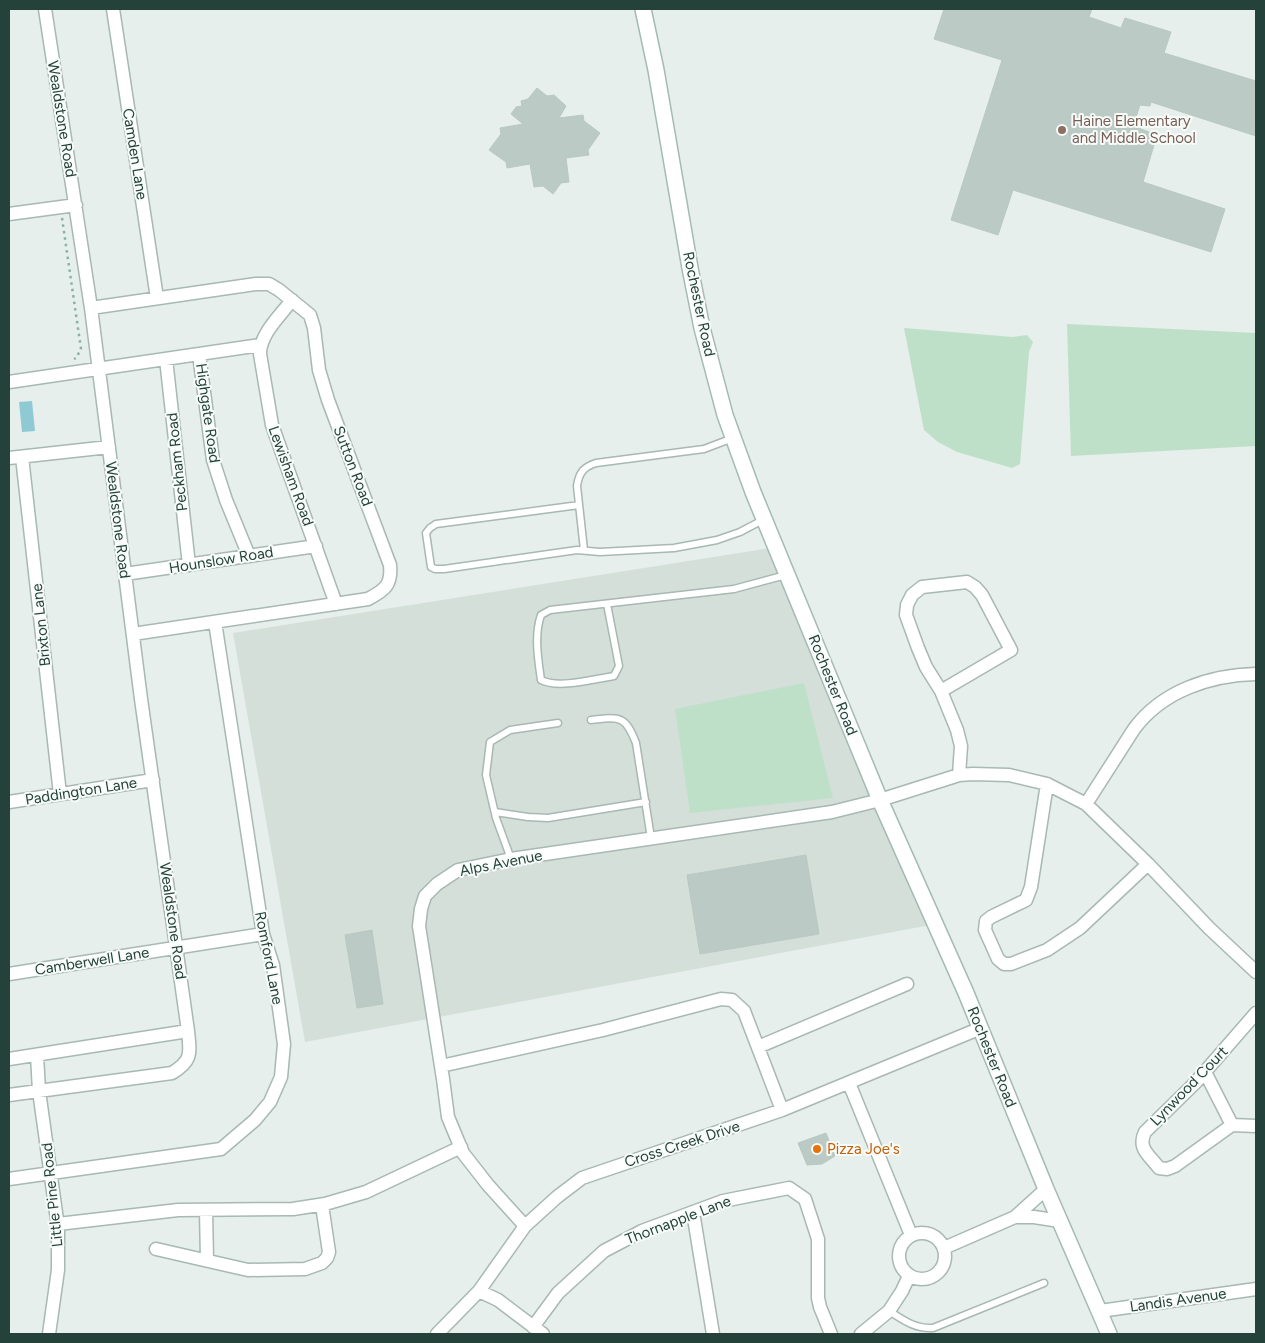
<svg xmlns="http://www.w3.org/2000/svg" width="1265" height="1343" font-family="Figtree,sans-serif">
  <rect width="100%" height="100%" fill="#e6efeb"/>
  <!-- built -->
  <path fill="#d4dfda" d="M776,547L936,924L305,1042L233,633Z"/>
  <!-- green -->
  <path fill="#bfe0c8" d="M1067,324L1256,333V446L1071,456Z
    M904,328L1013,337L1027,335L1033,342L1029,352L1020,464L1012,468L957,452L938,442L924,430Z
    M804,683L833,798L690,813L675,709Z"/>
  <!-- water -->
  <path fill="#8ec9d4" d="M32,401L35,431L22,432L19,402Z"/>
  <!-- building -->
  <path fill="#bbcac4" stroke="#b8c9c2" d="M944,9H1092L1089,17L1121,28L1125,18L1171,32L1164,53L1256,81V136L1151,102L1150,106L1140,105L1133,126L1157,135L1143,182L1225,209L1211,252L1013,190L998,235L951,220L1002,60L934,39Z
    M537,88L547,96L554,95L566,106L559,118L583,115L584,121L600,133L588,150L589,155L566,158L569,182L561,183L553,194L543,186L534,187L530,164L507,168L506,162L489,150L501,134L500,128L523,124L511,114L516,107L522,106L521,101L528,99Z
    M806,855L819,934L700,954L687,875Z
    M372,930L383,1004L357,1008L345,935Z
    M826,1133L835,1156L822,1164L807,1165L798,1143Z"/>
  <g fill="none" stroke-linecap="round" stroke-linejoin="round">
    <!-- lane casing -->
    <g stroke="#a8b8b2" stroke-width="9">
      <path id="lane" d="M579,505L436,524L430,528L426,533L431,567L435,569H444L577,550L600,552L674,548L717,540L740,532L763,520
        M584,550L577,486C579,472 584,467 596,463L704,449L733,438
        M607,604L619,666L614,676C594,679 559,689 541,680C538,659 534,635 541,615L550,610L734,589L786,575
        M591,720C620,717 625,715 636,743L651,838
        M495,812L528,817L548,818L646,802
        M511,859L496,818L486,775L490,742L510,730L558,723
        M889,1311C903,1320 915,1329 933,1328L1044,1283"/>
    </g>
    <!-- street casing -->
    <g stroke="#a8b8b2" stroke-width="15">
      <path id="street" d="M113,9L157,298
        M9,214L76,205
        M292,300C280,316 260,334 260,354L272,425L336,604
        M91,308L256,284H269L279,290L310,315L314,328L319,370L328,400L390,565C392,585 385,590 368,599L133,634
        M199,354L213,460L226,500L249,556
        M166,359L189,565
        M9,382L260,345
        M22,457L60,794
        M9,458L109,447
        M125,574L316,546
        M941,691L1011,650L982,595L975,587L967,582L922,587L912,595L907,605L906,615L918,648L926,667L941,691L957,730L961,746L959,775
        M1047,784L1031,887L1026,900L991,917L986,921L985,930L998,959L1004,964H1011L1047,950L1080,928L1148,864
        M9,802L153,780
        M1086,804L1134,729C1162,691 1210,675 1256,674
        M9,974L263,934
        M1256,1013L1196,1082L1145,1132C1137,1148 1149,1155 1159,1168L1167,1169L1175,1166L1232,1125L1256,1126
        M758,1047L907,984
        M37,1055L39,1091L58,1227V1270L49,1334
        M9,1059L188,1031
        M441,1066L603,1030L721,999L732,1000L744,1011L782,1110
        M1205,1072L1232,1125
        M849,1083L911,1235
        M9,1095L172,1073C193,1060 190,1053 188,1031L141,699L91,308L45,9
        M9,1179L221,1149L255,1120L270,1102L281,1077L284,1044L273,965L263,934L215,622
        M206,1210L207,1260
        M693,1212L713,1334
        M1015,1217H1034L1060,1221
        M58,1224L178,1210L293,1209L325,1204L366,1192L461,1147
        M525,1226L488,1185L463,1153L448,1117L443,1079L419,926L421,909L425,896L437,884L458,870L511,859L832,812L880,800L959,775L973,774L1009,775L1047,784L1086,804L1148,864L1209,928L1256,972
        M899 1256a23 23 0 1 1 46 0a23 23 0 1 1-46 0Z
        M944,1248L1015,1217L1046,1189
        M156,1249L248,1270L305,1269L322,1263L327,1258L329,1252L322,1205
        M479,1291L498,1300L543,1334
        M1100,1311L1256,1289
        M533,1327L558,1293L604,1251L642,1231L723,1201L789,1188L805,1199L818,1239V1298L820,1307L831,1334
        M437,1334L479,1291L525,1226L557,1197L582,1178L782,1110L981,1028
        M861,1334L889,1311L902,1291L909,1276"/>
    </g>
    <!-- secondary casing -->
    <g stroke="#a4bbb3" stroke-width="18">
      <path id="secondary" d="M643,9L656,70L690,268L702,328L725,415L753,492L880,800L966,993L1046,1189L1109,1334"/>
    </g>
    <!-- path -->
    <path stroke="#86b3a5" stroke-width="2.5" stroke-dasharray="2.5 4" stroke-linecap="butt" d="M62,218L81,349L76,358L74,359"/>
    <!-- lane -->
    <use href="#lane" stroke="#fff" stroke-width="6"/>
    <!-- street -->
    <use href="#street" stroke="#fff" stroke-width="12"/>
    <!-- secondary -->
    <use href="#secondary" stroke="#fff" stroke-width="15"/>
  </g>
  <!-- markers -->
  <circle fill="#8d6e63" stroke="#f7fbf9" stroke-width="2" cx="1062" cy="130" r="5"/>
  <circle fill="#e8710a" stroke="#f7fbf9" stroke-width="2" cx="817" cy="1149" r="5"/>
  <g text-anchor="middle" stroke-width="4" stroke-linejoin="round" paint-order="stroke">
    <!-- street labels -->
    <g font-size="15" fill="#24423a" stroke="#f7fbf9">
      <text transform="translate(62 119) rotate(81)" y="5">Wealdstone Road</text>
      <text transform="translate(135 154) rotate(81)" y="5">Camden Lane</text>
      <text transform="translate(699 304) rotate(78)" y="5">Rochester Road</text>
      <text transform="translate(208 413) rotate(82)" y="5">Highgate Road</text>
      <text transform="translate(177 462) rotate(-96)" y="5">Peckham Road</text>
      <text transform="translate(353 466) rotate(69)" y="5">Sutton Road</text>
      <text transform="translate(291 476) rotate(70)" y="5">Lewisham Road</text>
      <text transform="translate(118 520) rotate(83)" y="5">Wealdstone Road</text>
      <text transform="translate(221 560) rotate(-9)" y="5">Hounslow Road</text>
      <text transform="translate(41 625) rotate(-96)" y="5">Brixton Lane</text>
      <text transform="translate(833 685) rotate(68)" y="5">Rochester Road</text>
      <text transform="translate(81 791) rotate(-9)" y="5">Paddington Lane</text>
      <text transform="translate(501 863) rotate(-11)" y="5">Alps Avenue</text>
      <text transform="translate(173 921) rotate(82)" y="5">Wealdstone Road</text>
      <text transform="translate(269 958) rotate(79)" y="5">Romford Lane</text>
      <text transform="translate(92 961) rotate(-9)" y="5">Camberwell Lane</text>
      <text transform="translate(992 1057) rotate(68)" y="5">Rochester Road</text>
      <text transform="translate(1189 1086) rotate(-46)" y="5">Lynwood Court</text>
      <text transform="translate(682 1144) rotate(-18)" y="5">Cross Creek Drive</text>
      <text transform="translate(52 1195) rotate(-96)" y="5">Little Pine Road</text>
      <text transform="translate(678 1220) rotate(-21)" y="5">Thornapple Lane</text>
      <text transform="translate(1178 1300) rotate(-8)" y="5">Landis Avenue</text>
    </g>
    <!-- education labels -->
    <g font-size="15" fill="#785e54" stroke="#f7fbf9" text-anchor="start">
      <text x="1072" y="126">Haine Elementary<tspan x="1072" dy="17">and Middle School</tspan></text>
    </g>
    <!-- food labels -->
    <g font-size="15" fill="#c56008" stroke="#f7fbf9" text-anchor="start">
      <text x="827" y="1154">Pizza Joe's</text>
    </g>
  </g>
  <!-- border -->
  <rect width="1265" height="1343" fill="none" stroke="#24423a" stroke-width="20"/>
</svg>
